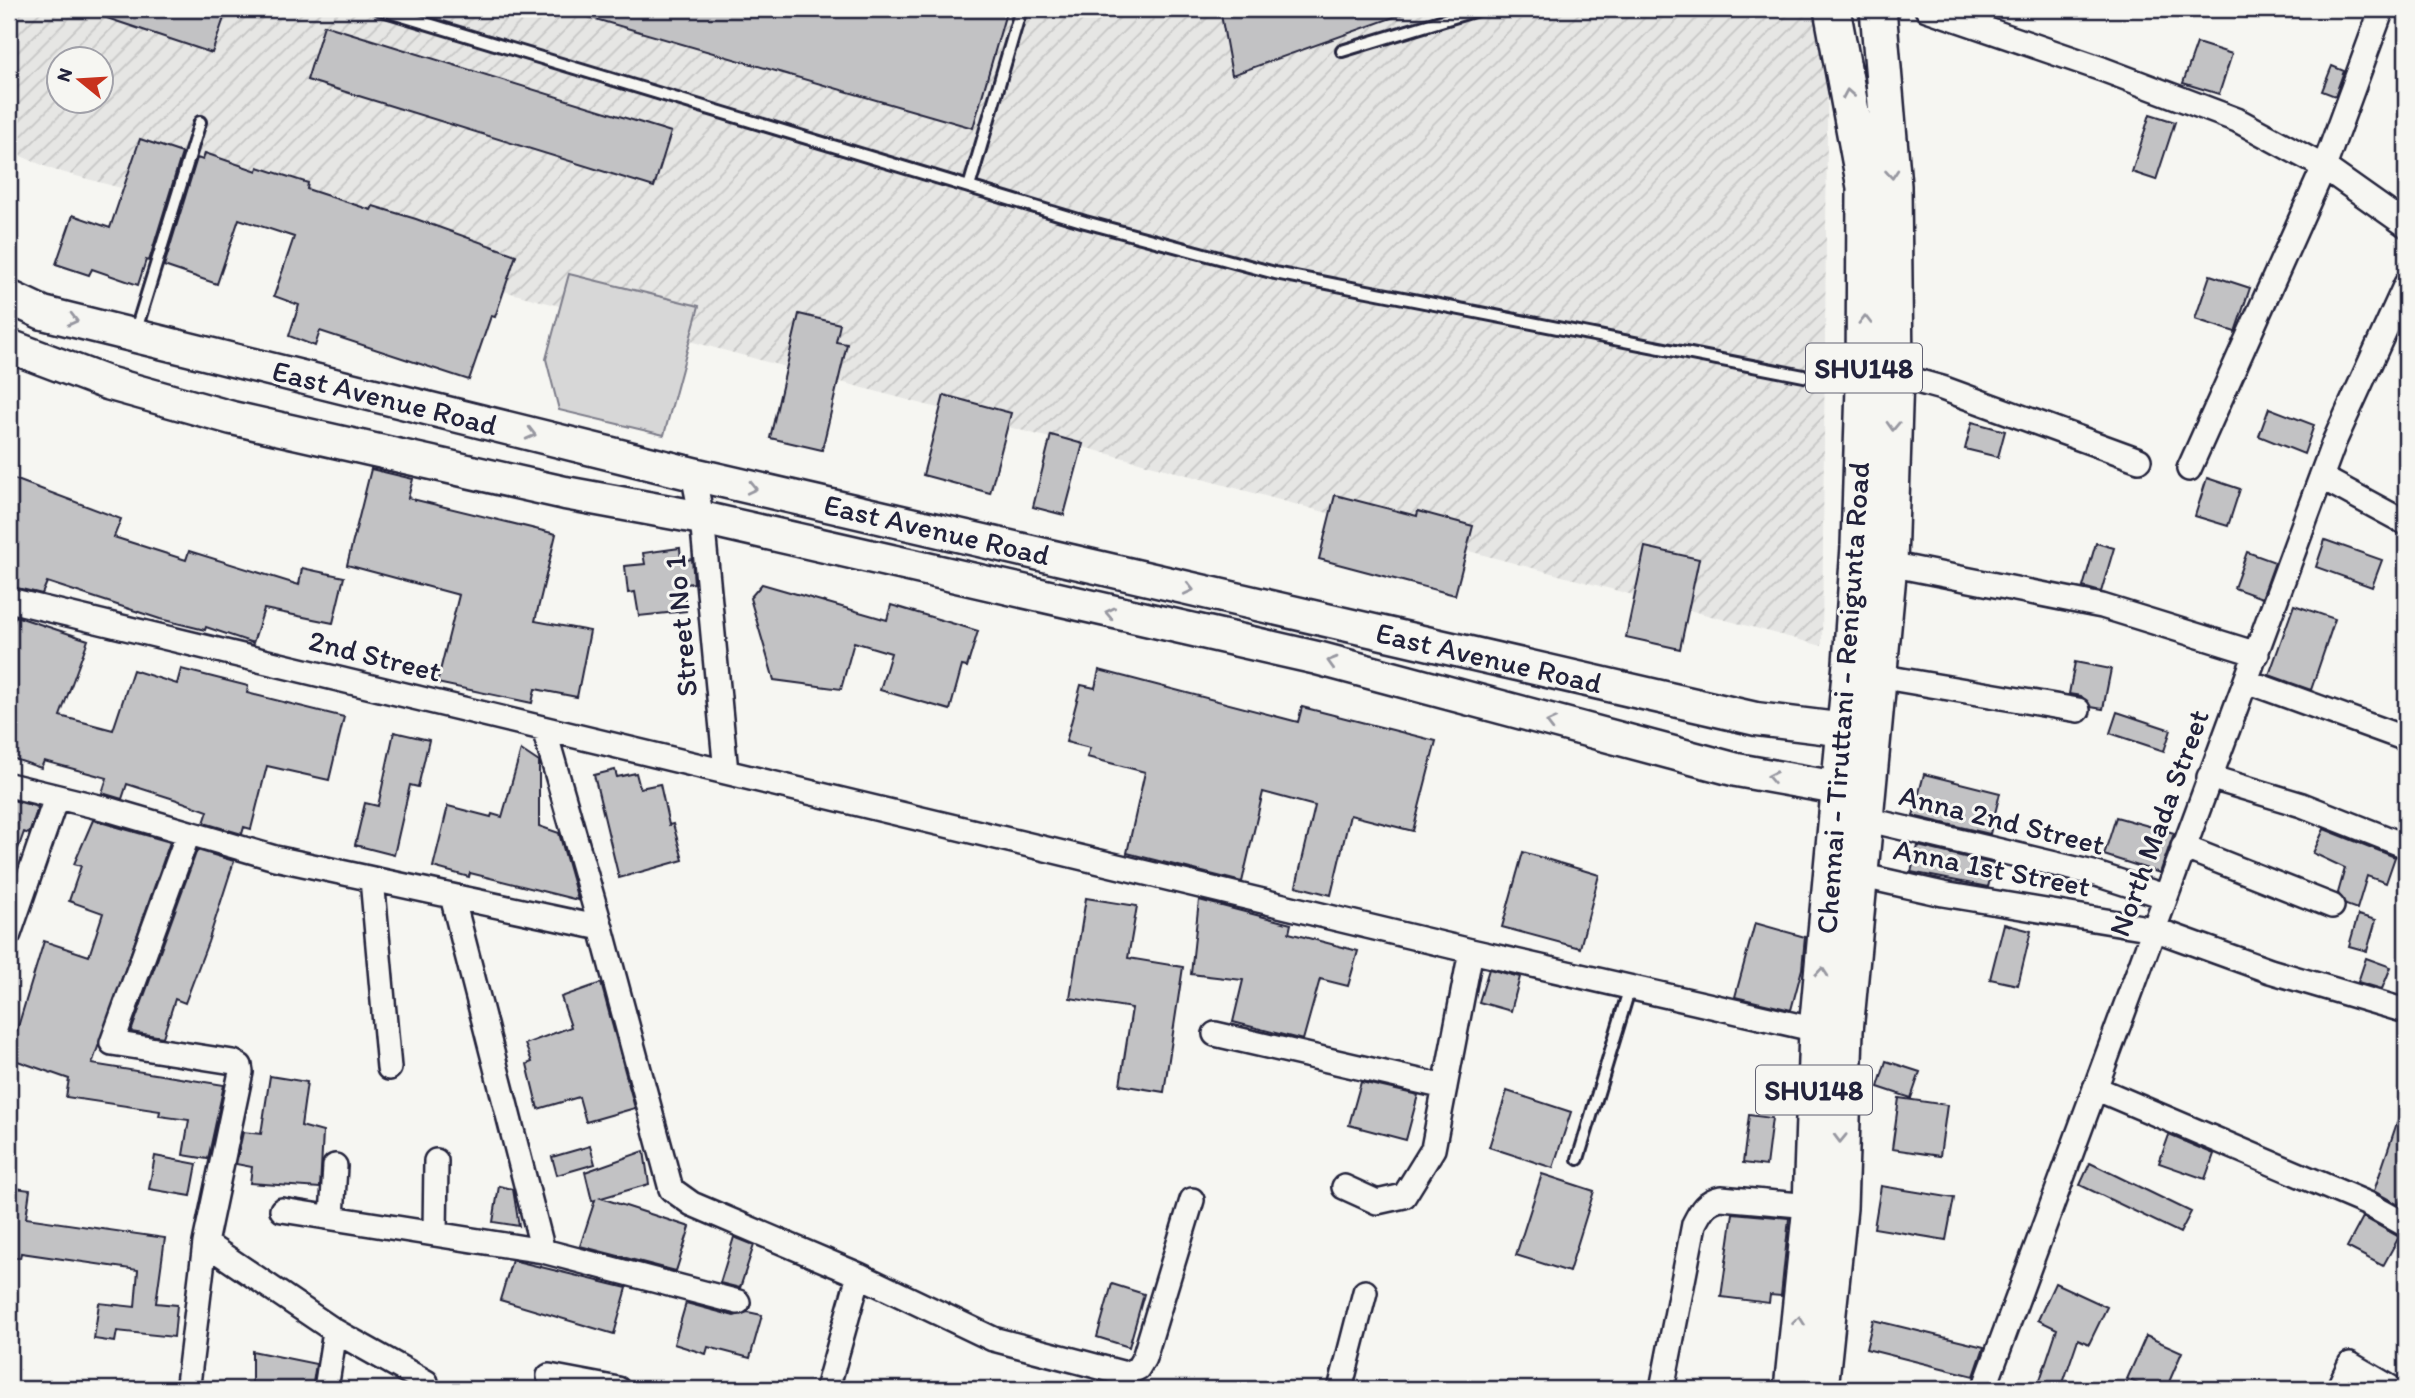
<svg xmlns="http://www.w3.org/2000/svg" width="2415" height="1398" font-family="Itim,sans-serif">
  <defs>
    <pattern id="industrial-furrows" width="10" height="10" patternUnits="userSpaceOnUse" patternTransform="scale(1.75)"><rect width="10" height="10" fill="#e6e6e4"/><path d="M-1 1l2-2M0 10L10 0M9 11l2-2" fill="none" stroke="#c5c5c4"/></pattern>
  </defs>
  <rect width="100%" height="100%" fill="#f6f6f2"/>
  <filter id="ink" filterUnits="userSpaceOnUse"><feTurbulence type="fractalNoise" baseFrequency=".0143" numOctaves="2"/><feDisplacementMap in="SourceGraphic" scale="14" xChannelSelector="R" yChannelSelector="G"/><feConvolveMatrix kernelMatrix="1 2 1 2 8 2 1 2 1" color-interpolation-filters="sRGB"/></filter>
  <g filter="url(#ink)">
    <!-- industrial -->
    <path fill="url(#industrial-furrows)" fill-rule="evenodd" d="M9,9H1821L1828,28L1822,646L54,170L9,151ZM60,60H102V102H60Z"/>
    <!-- pitch -->
    <path fill="#d7d7d7" stroke="#7c7c89" stroke-width="2" d="M569,274L699,306L664,435L559,410L546,359Z"/>
    <!-- building -->
    <path fill="#c2c2c4" stroke="#22223b" stroke-width="2" d="M90,9H227L212,53L89,12Z
      M578,9H1007L973,128L578,14Z
      M1220,9H1410L1411,11L1232,75Z
      M324,25L671,132L654,187L307,80Z
      M2197,43L2232,54L2219,94L2183,83Z
      M2332,66L2344,71L2335,96L2322,91Z
      M2150,114L2175,122L2156,180L2132,172Z
      M140,139L182,153L149,261L146,260L138,285L92,269L89,275L56,264L73,215L110,228Z
      M205,153L257,171L258,167L308,183L307,189L371,210L373,206L416,219L516,255L495,317L491,316L469,380L320,331L315,346L289,336L299,305L274,296L294,237L239,219L217,284L164,266L197,158L203,160Z
      M2210,275L2250,288L2235,332L2195,319Z
      M799,314L840,324L836,342L847,344L822,450L770,438Z
      M944,395L1011,413L990,493L923,475Z
      M2269,408L2314,425L2304,454L2259,436Z
      M1972,422L2005,431L1998,457L1965,449Z
      M1051,435L1083,444L1064,515L1033,507Z
      M371,469L413,479L408,498L556,534L535,621L590,631L577,697L535,689L532,703L437,683L459,595L347,565Z
      M9,477L121,519L114,537L186,560L189,551L299,585L302,568L344,577L333,623L264,609L253,643L206,627L205,630L160,619L47,582L42,594L9,586Z
      M2207,478L2240,489L2228,526L2195,516Z
      M1335,495L1417,516L1418,511L1473,526L1455,595L1319,559Z
      M2325,540L2382,560L2372,587L2316,567Z
      M2096,543L2114,548L2101,592L2083,587Z
      M1645,547L1699,559L1680,649L1626,637Z
      M680,548L681,561L692,559L694,583L683,584L686,611L639,616L635,592L628,593L625,566L645,564L643,553Z
      M2247,552L2275,562L2262,598L2234,588Z
      M762,584L887,620L891,605L978,631L967,667L962,666L950,710L880,690L891,653L854,642L841,689L774,680L750,598Z
      M2294,605L2335,619L2311,690L2269,675Z
      M9,614L88,640L60,716L113,730L133,670L177,684L181,669L248,686L247,693L344,717L329,780L267,766L251,829L244,827L242,834L204,823L208,811L177,800L127,784L122,799L102,793L107,778L44,761L41,768L9,757V636L15,618Z
      M2075,662L2111,669L2103,709L2091,707L2081,696L2069,694Z
      M1099,670L1298,722L1302,707L1436,741L1413,831L1350,815L1331,895L1296,886L1315,806L1263,792L1242,882L1127,853L1145,772L1087,757L1090,748L1066,742L1081,685L1095,688Z
      M2117,712L2171,730L2164,751L2110,733Z
      M394,732L429,740L418,787L410,785L394,855L355,845L365,803L378,806Z
      M521,750L539,762V826L559,833L578,900L470,873L469,877L433,867L448,806L491,817L492,814L502,817Z
      M615,770L617,777L636,773L640,788L660,784L669,825L673,824L683,860L619,878L594,775Z
      M1924,774L2000,793L1990,834L1913,816Z
      M9,799L38,807L29,834L24,832L12,866L9,865Z
      M2116,817L2174,833L2160,873L2104,855Z
      M93,820L170,842L92,1064L224,1085L208,1159L183,1155L189,1120L159,1116L160,1111L66,1097L69,1079L9,1058V1027L17,1030L44,941L89,956L103,913L69,901L81,866L74,864Z
      M2324,829L2395,857L2386,883L2367,876L2357,909L2346,905L2338,893L2345,868L2313,853Z
      M1918,846L1994,864L1988,887L1911,872Z
      M197,850L234,861L208,942L185,1003L175,999L163,1037L131,1032Z
      M1523,852L1599,875L1580,948L1502,927Z
      M1086,898L1137,906L1128,958L1183,967L1164,1092L1120,1085L1132,1008L1070,998Z
      M1199,900L1291,924L1289,933L1358,951L1348,986L1320,979L1303,1040L1233,1022L1243,980L1191,974Z
      M2358,915L2376,920L2367,951L2349,946Z
      M1755,923L1805,937L1802,969L1791,1010L1735,997Z
      M2004,924L2031,931L2018,985L1990,979Z
      M2366,958L2391,967L2382,989L2358,982Z
      M1489,969L1520,977L1511,1011L1479,1002Z
      M601,983L635,1108L586,1122L579,1097L538,1109L527,1064L532,1062L525,1044L571,1027L561,997Z
      M1886,1061L1920,1072L1911,1098L1878,1087Z
      M270,1076L307,1082L301,1126L323,1132L320,1188L250,1183L252,1167L236,1164L243,1132L261,1134Z
      M1361,1082L1418,1095L1406,1140L1349,1125Z
      M1507,1091L1571,1112L1553,1168L1489,1147Z
      M1899,1098L1947,1105L1940,1156L1892,1149Z
      M2403,1105L2406,1106V1184L2399,1205L2374,1191Z
      M1749,1115L1772,1118L1766,1166L1743,1163Z
      M2169,1135L2214,1154L2205,1179L2159,1163Z
      M590,1146L595,1164L557,1175L552,1157Z
      M644,1151L649,1184L601,1198L690,1227L676,1271L580,1246L595,1200L592,1201L585,1172Z
      M155,1156L197,1164L191,1196L149,1189Z
      M2090,1163L2191,1212L2180,1233L2080,1185Z
      M1542,1174L1594,1191L1569,1272L1516,1255Z
      M499,1186L513,1189L519,1226L493,1222Z
      M1881,1186L1954,1198L1946,1240L1874,1228Z
      M9,1187L30,1190L26,1218L165,1238L156,1303L177,1305L174,1337L117,1331L115,1342L94,1339L99,1303L135,1307L138,1270L21,1253L20,1258H9Z
      M1733,1213L1789,1218L1781,1296L1770,1295L1769,1303L1721,1297Z
      M2363,1217L2399,1237L2383,1266L2347,1247Z
      M734,1237L754,1245L740,1288L720,1283Z
      M512,1260L627,1288L614,1334L500,1300Z
      M2055,1283L2107,1307L2089,1344L2078,1339L2061,1389H2037L2057,1329L2038,1320Z
      M1112,1284L1144,1294L1129,1347L1097,1337Z
      M686,1303L734,1316L748,1312L762,1315L750,1358L708,1347L706,1354L674,1344Z
      M1873,1320L1984,1347L1974,1376L1866,1349Z
      M2146,1336L2182,1352L2166,1389H2150L2127,1379Z
      M252,1351L316,1364L312,1389H252Z"/>
    <g fill="none" stroke-linecap="round" stroke-linejoin="round">
      <!-- lane casing -->
      <g stroke="#22223b" stroke-width="16">
        <path id="lane" d="M379,9L1085,222L1275,273L1860,387
          M1342,51L1480,9
          M969,187L1021,9
          M135,333L200,122
          M1578,1159L1630,987"/>
      </g>
      <!-- street casing -->
      <g stroke="#22223b" stroke-width="28">
        <path id="street" d="M1927,9L2102,69L2237,120L2324,167L2406,225
          M1895,375L1942,388L2139,460
          M2189,469L2324,167L2382,9
          M693,474L702,518L726,772
          M2321,477L2406,523
          M1889,564L2102,606L2257,654
          M9,600L1471,951L1817,1030
          M1878,676L2078,710
          M2246,681L2406,739
          M2209,777L2302,805L2406,846
          M9,785L107,809L275,858L601,928L544,729
          M1865,819L2093,873L2164,896
          M188,834L112,1043L233,1062L240,1066L241,1072L205,1243L335,1331
          M2183,847L2332,906
          M1859,875L1943,894L2154,929L2270,971L2406,1011
          M372,879L389,1068
          M452,896L543,1251
          M601,928L671,1189L692,1204L859,1275L993,1339L1126,1374L1138,1368L1144,1358L1192,1200
          M9,934L56,798
          M1215,1034L1445,1087
          M2095,1088L2368,1204L2406,1225
          M1344,1187L1377,1202L1404,1196L1433,1149L1471,951
          M282,1210L543,1251L738,1302
          M332,1217L335,1166
          M435,1233L436,1161
          M549,1376L618,1389
          M191,1389L188,1384L205,1243
          M326,1389L335,1331L426,1382
          M827,1389L859,1275
          M1340,1389L1365,1292
          M1662,1389L1694,1224C1701,1210 1706,1201 1721,1198L1811,1206
          M1984,1389L2334,442L2406,284
          M2338,1389L2350,1364L2393,1389"/>
      </g>
      <!-- secondary casing -->
      <g stroke="#22223b" stroke-width="37">
        <path id="secondary" d="M9,297L43,313L693,474L1756,719L1870,733
          M9,346L107,383L232,418L565,493L702,518L1317,658L1737,770L1865,793"/>
      </g>
      <!-- primary casing -->
      <g stroke="#22223b" stroke-width="40">
        <path id="primary" d="M1792,1389L1811,1206L1817,1030L1851,663L1859,546L1864,387L1865,187L1832,9
          M1820,1389L1839,1208L1845,1031L1889,564L1895,375L1893,186L1878,9"/>
      </g>
      <!-- lane -->
      <use href="#lane" stroke="#f6f6f2" stroke-width="10"/>
      <!-- street -->
      <use href="#street" stroke="#f6f6f2" stroke-width="23"/>
      <!-- secondary -->
      <use href="#secondary" stroke="#f6f6f2" stroke-width="32"/>
      <!-- primary -->
      <use href="#primary" stroke="#f6f6f2" stroke-width="35"/>
    </g>
    <!-- one-way arrows -->
    <defs><path id="oneway-chevron" d="M-2-3.5L2.5 0L-2 3.5" fill="none" stroke-width="1.6" stroke-linecap="round" stroke-linejoin="round" transform="scale(1.75)"/></defs>
    <g stroke="#9797a0">
      <use href="#oneway-chevron" transform="translate(1848 94) rotate(-100)"/>
      <use href="#oneway-chevron" transform="translate(1892 174) rotate(85)"/>
      <use href="#oneway-chevron" transform="translate(73 320) rotate(14)"/>
      <use href="#oneway-chevron" transform="translate(1865 320) rotate(-90)"/>
      <use href="#oneway-chevron" transform="translate(1893 426) rotate(92)"/>
      <use href="#oneway-chevron" transform="translate(531 434) rotate(14)"/>
      <use href="#oneway-chevron" transform="translate(752 488) rotate(13)"/>
      <use href="#oneway-chevron" transform="translate(1189 589) rotate(13)"/>
      <use href="#oneway-chevron" transform="translate(1110 613) rotate(-168)"/>
      <use href="#oneway-chevron" transform="translate(1332 662) rotate(-164)"/>
      <use href="#oneway-chevron" transform="translate(1551 723) rotate(-166)"/>
      <use href="#oneway-chevron" transform="translate(1772 777) rotate(-169)"/>
      <use href="#oneway-chevron" transform="translate(1822 972) rotate(-85)"/>
      <use href="#oneway-chevron" transform="translate(1840 1138) rotate(91)"/>
      <use href="#oneway-chevron" transform="translate(1799 1321) rotate(-84)"/>
    </g>
  </g>
  <g text-anchor="middle" stroke-width="6" stroke-linejoin="round" paint-order="stroke">
    <!-- shield labels -->
    <g fill="#f6f6f2" stroke="#626272" stroke-width="2">
      <rect x="1806" y="343.5" width="116" height="49" rx="5"/>
      <rect x="1756" y="1065.5" width="116" height="49" rx="5"/>
    </g>
    <g font-size="28" font-weight="bold" fill="#22223b">
      <text x="1864" y="378">SHU148</text>
      <text x="1814" y="1100">SHU148</text>
    </g>
    <!-- street labels -->
    <g font-size="30" fill="#22223b" stroke="#f6f6f2">
      <text transform="translate(385 398) rotate(14)" y="10">East Avenue Road</text>
      <text transform="translate(937 530) rotate(13)" y="10">East Avenue Road</text>
      <text transform="translate(681 626) rotate(-95)" y="10">Street No 1</text>
      <text transform="translate(375 656) rotate(14)" y="10">2nd Street</text>
      <text transform="translate(1489 658) rotate(13)" y="10">East Avenue Road</text>
      <text transform="translate(1843 698) rotate(-86)" y="10">Chennai - Tiruttani - Renigunta Road</text>
      <text transform="translate(2002 820) rotate(14)" y="10">Anna 2nd Street</text>
      <text transform="translate(2159 823) rotate(-70)" y="10">North Mada Street</text>
      <text transform="translate(1992 868) rotate(11)" y="10">Anna 1st Street</text>
    </g>
  </g>
  <!-- margin -->
  <rect width="2415" height="1398" fill="none" stroke="#f6f6f2" stroke-width="35"/>
  <rect x="18" y="18" width="2380" height="1363" fill="none" stroke="#22223b" stroke-width="2.5" filter="url(#ink)"/>
  <!-- north arrow -->
  <g transform="translate(80 80) rotate(288)"><circle r="33" fill="#f6f6f2" stroke="#a1a1a9" stroke-width="2"/>
  <path d="M0-5L12 26L0 18L-12 26Z" fill="#c8321e"/>
  <text y="-10" font-size="19" font-weight="bold" text-anchor="middle" fill="#22223b">N</text>
  </g>
</svg>
